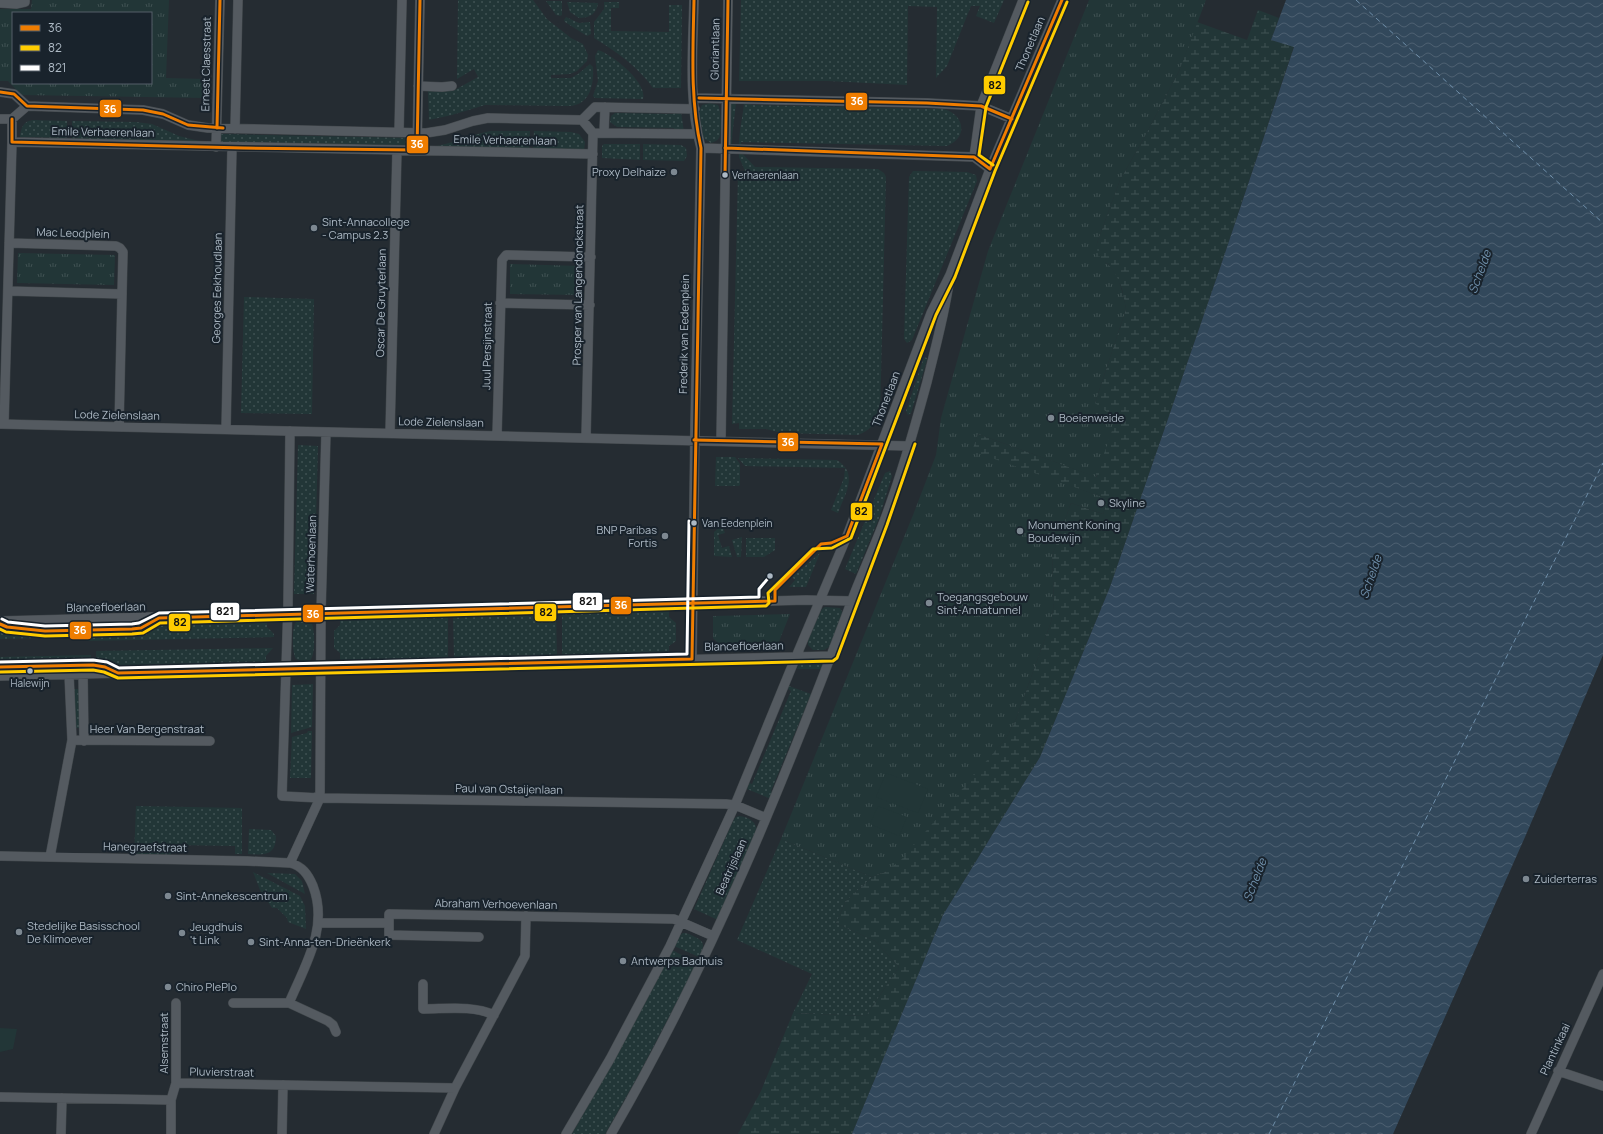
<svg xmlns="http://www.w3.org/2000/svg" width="1603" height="1134" font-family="Manrope,sans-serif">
  <defs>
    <pattern id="grass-dots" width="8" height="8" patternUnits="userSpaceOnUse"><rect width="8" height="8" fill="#223637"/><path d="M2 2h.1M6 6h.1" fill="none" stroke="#3f5152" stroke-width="1.8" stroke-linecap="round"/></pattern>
    <pattern id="wetland-marsh" width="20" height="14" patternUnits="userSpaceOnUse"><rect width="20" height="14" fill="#223637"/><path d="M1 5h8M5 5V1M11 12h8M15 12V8" fill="none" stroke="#3f5152"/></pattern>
    <pattern id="park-tufts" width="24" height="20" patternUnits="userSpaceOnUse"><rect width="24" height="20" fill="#223637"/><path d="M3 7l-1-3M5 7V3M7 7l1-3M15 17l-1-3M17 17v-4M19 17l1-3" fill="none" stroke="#3f5152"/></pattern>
    <pattern id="water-waves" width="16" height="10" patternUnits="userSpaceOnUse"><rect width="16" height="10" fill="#32485b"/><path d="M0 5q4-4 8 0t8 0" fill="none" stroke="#4d6071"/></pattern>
  </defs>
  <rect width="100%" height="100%" fill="#252c32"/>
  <!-- grass -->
  <path fill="url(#grass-dots)" d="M458,0H533L547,19L571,38L583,44L588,55L587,61L577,71L570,74L551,75V78H571L578,74L590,64L593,67C594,85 590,105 569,106L485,105L452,115L429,120L428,91H453L478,77L474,69L457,79Z
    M741,0H1004L994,23L976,16L980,6H971L947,66L936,78L937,7L908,6L907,85L828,81H739Z
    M546,1H562V15L560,16L556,15Z
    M567,2L598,3C597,14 589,18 579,18L570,12Z
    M604,2H619V8H611V31L669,32V5H682L681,88H653C637,66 617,52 594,38V22L604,9Z
    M566,17L579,23L590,22L591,34L587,36L565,22L564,20Z
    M598,50C612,54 648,83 643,99L595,98L593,96L598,81L595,56Z
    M736,102C735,117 732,130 732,144L730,143L731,104Z
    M744,102H750L751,105L944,109C965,115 968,138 947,146L741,142V145H739C739,130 743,117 744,102Z
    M710,103L718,105C721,110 722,132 719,138C717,141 714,142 711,143L703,138L699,111L702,105Z
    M674,112H681L684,132L674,131V128L617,127L610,122L611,116L615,113L673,114Z
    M33,120L67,121V138L20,137C21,128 23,121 33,120Z
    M72,121L136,122L152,124L179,136L203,142L72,139Z
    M490,131H530L529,149L431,147C452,144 470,135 490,131Z
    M534,131L571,132L579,134L585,142L584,151L533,150Z
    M221,134L413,138V146L221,142Z
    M604,144H640V160L602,158V146Z
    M643,144L681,145L686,148L687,156L684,161L643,160Z
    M739,152H741L755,167L878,169L884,173L886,177L880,417C874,425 868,431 858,435L782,433L766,429H739V423L732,424L738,173L745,171L739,157Z
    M913,171L967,172L976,175L977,181L912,340L907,343L904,339L909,177Z
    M244,297L314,299L312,414L241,413Z
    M924,357L927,358V360L911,413L908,415L906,411Z
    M298,445L318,446L314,594H294Z
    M716,457H735L740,464V485L739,486H715Z
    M738,458L837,460C859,474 845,494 838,513L831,510L844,478L845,468L745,466Z
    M890,471L892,476L879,518L856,574L845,569L885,473Z
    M722,525L725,533L718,535L722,548L729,546L732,557L714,556V532Z
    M742,537L741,557H737L732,540Z
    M746,538H775V550L764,557H746Z
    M820,553L806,587H789L795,580L792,577Z
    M825,607L840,608L844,615L831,646L824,650H813L808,645V638L822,609Z
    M669,611V617L676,623V641L669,646V653L562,656V613Z
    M556,613L557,657L454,658L453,615Z
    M448,615V659L340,661V653L334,648V631L340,625V618Z
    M267,619V627L274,634V637L86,641V637H91V633L138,631L166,622Z
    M302,619L311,622C315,627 315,651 312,657C311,661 308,662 305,662L296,659C292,654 292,629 295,624C296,621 299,620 302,619Z
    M2,630L56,633H77V637L0,639V632Z
    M273,648L266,656V663L109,666L96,663V651Z
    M91,655V662L8,664L0,660V657Z
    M799,664L823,663L824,664V669H797Z
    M313,684L312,727L291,733L292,685Z
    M789,686L811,694L771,791L774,793L771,799L747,789L749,783L752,784L791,691L788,689Z
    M73,689H79V728H75Z
    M308,731H312L311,778H290L292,737L307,733Z
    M136,806L242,808V854H235V846L171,845V857H134Z
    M739,816C749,817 757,822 757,832L718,920L694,909L733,821L736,817Z
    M249,829L271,830L276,836C276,856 264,855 248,854Z
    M781,839L872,877L846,901L836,923L875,941L899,967L866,1016L793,1013L812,974L737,940Z
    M253,872L300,896L305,906L306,929L288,922L287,918L277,908H272L260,890Z
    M267,873L295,874L302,881L305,894Z
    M683,933C688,933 691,935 695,937C707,942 703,948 699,957L674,946L680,935Z
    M672,950L697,963L638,1076L605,1134H572L639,1014Z"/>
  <!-- wetland -->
  <path fill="url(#wetland-marsh)" d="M1258,10L1279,18L1271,40L1294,46L1220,268L1110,587L1040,757L943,915L852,1134H738L761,1091L793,1013L866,1016L899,967L875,941L836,923L846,901L872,877L885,872L1007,737L1016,719L1051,622L1054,603L1052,556L1071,503L1103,514L1108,499L971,452L978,434L1097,477L1095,403L1126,309L1122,289L1114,272L1108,264L1099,259L1096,252L1097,243L1120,180L1144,138L1179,71L1197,22L1247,40Z"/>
  <!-- park -->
  <path fill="url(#park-tufts)" fill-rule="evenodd" d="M32,0H169L166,78L206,79L207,98L21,95L8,81H0V9H31ZM13,13H151V83H13Z
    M1089,0H1206L1179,71L1144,138L1120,180L1097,243C1096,263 1106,258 1115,273C1121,285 1124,296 1126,309L1095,403L1116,419L1096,477L978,434L972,451L1108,499L1103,514L1071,503L1052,556L1054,603L1051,622L1016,719L1007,737L901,860L885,872L872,877L781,839L913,515L936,455L941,418L988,251Z
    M18,253L115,255L114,285L17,283Z
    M510,264L581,266L580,295L510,294Z
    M790,614L778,644L720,645L713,638V616Z"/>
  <!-- garden -->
  <path fill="#223637" d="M886,773L928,789L918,813L876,797Z
    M878,806L907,817L899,836L870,824Z
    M0,1028L17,1029L13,1049L0,1052Z"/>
  <!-- water -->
  <path fill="url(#water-waves)" d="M1286,0H1603V655L1525,837L1393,1134H852L943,915L1040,757L1110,587L1220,268L1294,47L1271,40Z"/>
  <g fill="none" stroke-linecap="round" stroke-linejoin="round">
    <!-- ferry -->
    <path stroke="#6e8ea9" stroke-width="1" stroke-dasharray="5 4" stroke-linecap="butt" d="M1356,0L1603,223
      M1269,1134L1603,463"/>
    <!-- minor casing -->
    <g stroke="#42484c" stroke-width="10">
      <path id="minor" d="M0,3L16,4L25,2V0
        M418,86L442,87L452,86
        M0,92L14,94L27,106L143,110L163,114L188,125L208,128L426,133L445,130L473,121L488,118L582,120L595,107L695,109
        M694,98L927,103L981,106L1012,119
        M0,119H12L27,106
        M12,119V142L593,154
        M582,120L593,133L697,134
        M235,129L238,0
        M399,132L402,0
        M604,133L605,107
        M216,147L220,0
        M701,148L974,157L990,169
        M417,150L420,0
        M974,157L981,106L1023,0
        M8,291L122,294L123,252L120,248L116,246L9,243
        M500,303L590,305
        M0,424L909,446
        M4,424L12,142
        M119,427L122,294
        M226,429L232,147
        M390,433L397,150
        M497,435L502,260L506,255H509L591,257
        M586,437L593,133
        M721,440L728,0
        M0,621L806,600L852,601
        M692,659L695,426L701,148C688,100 693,49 694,0
        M83,673L84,741
        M0,676L832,656
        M72,740L210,741
        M282,796L320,798L726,804L735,805L766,818
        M282,796L288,604L290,431
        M320,798L321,612L326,432
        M0,856L247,861L290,863
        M50,857L72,740L69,674
        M319,923H389V914L674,919L713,936
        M389,923V935L479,937
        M423,984V1009C446,1009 473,1005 494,1015
        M233,1003H289L328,1021L333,1025L336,1032
        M289,1003C305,965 329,928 313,886C308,874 302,866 290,863L320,798L316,797
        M1558,1071L1603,1086
        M176,1083V1003
        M0,1097L171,1100L176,1083L455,1088
        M171,1100V1134
        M61,1134L62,1098
        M282,1134L283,1085
        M434,1134L455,1088L525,956L526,916
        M566,1134L610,1059L670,946L735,805L790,671L847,536L931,313L950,275L990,169L1062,0
        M611,1134C711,963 786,777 855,592C867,562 881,532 891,502C905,463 916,422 927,382C935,349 944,317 949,283
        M1531,1134L1603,974"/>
    </g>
    <!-- minor -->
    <use href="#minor" stroke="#545a60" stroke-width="9"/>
    <!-- bus-1 casing -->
    <g stroke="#19232c" stroke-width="6">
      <path id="bus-1" d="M0,92L14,94L27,106L143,110L163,114L188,125L223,128
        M699,98L927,103L981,106L1012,119
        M12,119V142L243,148L417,150L420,0
        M217,128L220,0
        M725,148L974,157L990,169L1062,0
        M725,175L728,0
        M694,440L882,444
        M847,536L882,444
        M775,601V590L821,544L831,543L847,536
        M159,618L775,601
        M0,624L7,627L45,631L132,629L141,628L159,618
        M692,659L701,148C690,99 693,50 694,0
        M0,667L93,665L105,667L118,673L692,659"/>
    </g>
    <!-- bus-2 casing -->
    <g stroke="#19232c" stroke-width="6">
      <path id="bus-2" d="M993,165L979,155L986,107L1028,2
        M0,629L6,632L45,636L132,634L143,633L160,623L766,606L769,603L768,593L813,549L832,548L851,538L936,315L955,277L995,171L1067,2
        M0,672L93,670L104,672L118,678L833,661L837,658L887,525L915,444"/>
    </g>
    <!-- bus-3 casing -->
    <g stroke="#19232c" stroke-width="6">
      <path id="bus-3" d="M2,619L8,622L45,626L132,624L139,623L159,613L759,597V589L770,576
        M0,662L93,660L107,662L119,668L687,654L689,521"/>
    </g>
    <!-- bus-1 -->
    <use href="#bus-1" stroke="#ef7d00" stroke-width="3"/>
    <!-- bus-2 -->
    <use href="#bus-2" stroke="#fc0" stroke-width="3"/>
    <!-- bus-3 -->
    <use href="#bus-3" stroke="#fff" stroke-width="3"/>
  </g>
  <!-- markers -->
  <g fill="#7d8891" stroke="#19232c" stroke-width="1.5">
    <circle cx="674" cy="172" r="4"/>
    <circle cx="314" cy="228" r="4"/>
    <circle cx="1051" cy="418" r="4"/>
    <circle cx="1101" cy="503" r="4"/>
    <circle cx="1020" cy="531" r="4"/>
    <circle cx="665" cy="536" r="4"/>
    <circle cx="929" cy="603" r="4"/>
    <circle cx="1526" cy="879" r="4"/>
    <circle cx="168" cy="896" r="4"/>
    <circle cx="19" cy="932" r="4"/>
    <circle cx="182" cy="933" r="4"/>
    <circle cx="251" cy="942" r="4"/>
    <circle cx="623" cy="961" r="4"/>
    <circle cx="168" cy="987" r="4"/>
  </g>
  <g fill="#adb9c4" stroke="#19232c" stroke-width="1.5">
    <circle cx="725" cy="175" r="3.5"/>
    <circle cx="694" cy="523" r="3.5"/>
    <circle cx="770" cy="576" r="3.5"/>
    <circle cx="30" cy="671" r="3.5"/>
  </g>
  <g text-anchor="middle" stroke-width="4" stroke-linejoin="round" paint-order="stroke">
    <!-- bus labels -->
    <g font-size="10" fill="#adb9c4" stroke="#19232c" text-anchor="start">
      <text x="732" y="179">Verhaerenlaan</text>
      <text x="702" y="527">Van Eedenplein</text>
      <text x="30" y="687" text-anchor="middle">Halewijn</text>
    </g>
    <!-- street labels -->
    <g font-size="11" fill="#adb9c4" stroke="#19232c">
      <text transform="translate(1030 44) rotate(-67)" y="4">Thonetlaan</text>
      <text transform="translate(715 49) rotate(-89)" y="4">Gloriantlaan</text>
      <text transform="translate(206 64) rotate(-89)" y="4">Ernest Claesstraat</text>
      <text transform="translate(103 132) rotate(1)" y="4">Emile Verhaerenlaan</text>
      <text transform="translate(505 140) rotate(1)" y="4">Emile Verhaerenlaan</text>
      <text transform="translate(73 233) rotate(2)" y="4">Mac Leodplein</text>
      <text transform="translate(578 285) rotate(-89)" y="4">Prosper van Langendonckstraat</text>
      <text transform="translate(217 288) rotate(-89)" y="4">Georges Eekhoudlaan</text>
      <text transform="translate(381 303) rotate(-89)" y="4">Oscar De Gruyterlaan</text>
      <text transform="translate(684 334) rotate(-89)" y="4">Frederik van Eedenplein</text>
      <text transform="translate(487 346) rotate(-89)" y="4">Juul Persijnstraat</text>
      <text transform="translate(886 399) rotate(-69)" y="4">Thonetlaan</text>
      <text transform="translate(117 415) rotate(1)" y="4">Lode Zielenslaan</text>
      <text transform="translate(441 422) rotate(1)" y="4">Lode Zielenslaan</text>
      <text transform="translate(311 554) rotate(-88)" y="4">Waterhoenlaan</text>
      <text transform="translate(106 607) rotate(-1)" y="4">Blancefloerlaan</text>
      <text transform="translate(744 646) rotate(-1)" y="4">Blancefloerlaan</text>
      <text x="147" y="733">Heer Van Bergenstraat</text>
      <text transform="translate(509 789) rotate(1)" y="4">Paul van Ostaijenlaan</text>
      <text transform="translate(145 847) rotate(1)" y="4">Hanegraefstraat</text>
      <text transform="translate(731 867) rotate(-66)" y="4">Beatrijslaan</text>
      <text transform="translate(496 904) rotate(1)" y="4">Abraham Verhoevenlaan</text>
      <text transform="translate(164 1043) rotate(-90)" y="4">Alsemstraat</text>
      <text transform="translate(1555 1049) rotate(-65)" y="4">Plantinkaai</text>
      <text transform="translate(222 1072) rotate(1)" y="4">Pluvierstraat</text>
    </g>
    <!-- poi labels -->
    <g font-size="11" fill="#adb9c4" stroke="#19232c" text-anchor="start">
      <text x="666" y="176" text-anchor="end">Proxy Delhaize</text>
      <text x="322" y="226">Sint-Annacollege<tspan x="322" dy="13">- Campus 2.3</tspan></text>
      <text x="1059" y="422">Boeienweide</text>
      <text x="1109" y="507">Skyline</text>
      <text x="1028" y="529">Monument Koning<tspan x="1028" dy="13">Boudewijn</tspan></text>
      <text x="657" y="534" text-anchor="end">BNP Paribas<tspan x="657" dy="13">Fortis</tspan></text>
      <text x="937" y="601">Toegangsgebouw<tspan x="937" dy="13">Sint-Annatunnel</tspan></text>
      <text x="1534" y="883">Zuiderterras</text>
      <text x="176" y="900">Sint-Annekescentrum</text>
      <text x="27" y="930">Stedelijke Basisschool<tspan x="27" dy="13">De Klimoever</tspan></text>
      <text x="190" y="931">Jeugdhuis<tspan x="190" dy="13">'t Link</tspan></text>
      <text x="259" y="946">Sint-Anna-ten-Drieënkerk</text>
      <text x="631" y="965">Antwerps Badhuis</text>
      <text x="176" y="991">Chiro PlePlo</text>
    </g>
    <!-- water labels -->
    <g font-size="12" font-style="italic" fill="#6e8ea9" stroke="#19232c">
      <text transform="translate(1480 272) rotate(-70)" y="4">Schelde</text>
      <text transform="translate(1371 577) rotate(-71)" y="4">Schelde</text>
      <text transform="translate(1255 880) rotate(-69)" y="4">Schelde</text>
    </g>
  </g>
  <g stroke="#19232c" stroke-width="1.5">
    <rect x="983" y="75" width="23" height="20" rx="4" fill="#fc0"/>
    <rect x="845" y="92" width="23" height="19" rx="4" fill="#ef7d00"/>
    <rect x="99" y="99" width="23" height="19" rx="4" fill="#ef7d00"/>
    <rect x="406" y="135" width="23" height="19" rx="4" fill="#ef7d00"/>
    <rect x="777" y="432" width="22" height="20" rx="4" fill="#ef7d00"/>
    <rect x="850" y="502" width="23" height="19" rx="4" fill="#fc0"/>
    <rect x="572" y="592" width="31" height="19" rx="4" fill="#fff"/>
    <rect x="610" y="596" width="22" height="19" rx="4" fill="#ef7d00"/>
    <rect x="210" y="602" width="30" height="19" rx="4" fill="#fff"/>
    <rect x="534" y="603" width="23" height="19" rx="4" fill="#fc0"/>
    <rect x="302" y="604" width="22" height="19" rx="4" fill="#ef7d00"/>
    <rect x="168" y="613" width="23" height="19" rx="4" fill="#fc0"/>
    <rect x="69" y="621" width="23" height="19" rx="4" fill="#ef7d00"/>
  </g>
  <g font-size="11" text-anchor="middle" font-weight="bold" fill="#fff">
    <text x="857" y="105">36</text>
    <text x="110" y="113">36</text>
    <text x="417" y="148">36</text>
    <text x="788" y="446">36</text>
    <text x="621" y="609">36</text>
    <text x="313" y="618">36</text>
    <text x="80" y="634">36</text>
  </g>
  <g font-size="11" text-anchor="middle" font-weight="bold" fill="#111">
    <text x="995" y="89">82</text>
    <text x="861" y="515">82</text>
    <text x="588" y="605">821</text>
    <text x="225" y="615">821</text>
    <text x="546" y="616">82</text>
    <text x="180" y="626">82</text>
  </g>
  <!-- legend -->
  <rect x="12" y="12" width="140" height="72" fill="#19232c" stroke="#545f69"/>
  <rect x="20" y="25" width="20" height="6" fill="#ef7d00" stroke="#545f69"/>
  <text x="48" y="32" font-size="12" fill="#adb9c4">36</text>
  <rect x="20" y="45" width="20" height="6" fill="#ffcc00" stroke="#545f69"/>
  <text x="48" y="52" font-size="12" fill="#adb9c4">82</text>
  <rect x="20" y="65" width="20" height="6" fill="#ffffff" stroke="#545f69"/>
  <text x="48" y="72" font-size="12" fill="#adb9c4">821</text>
</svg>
